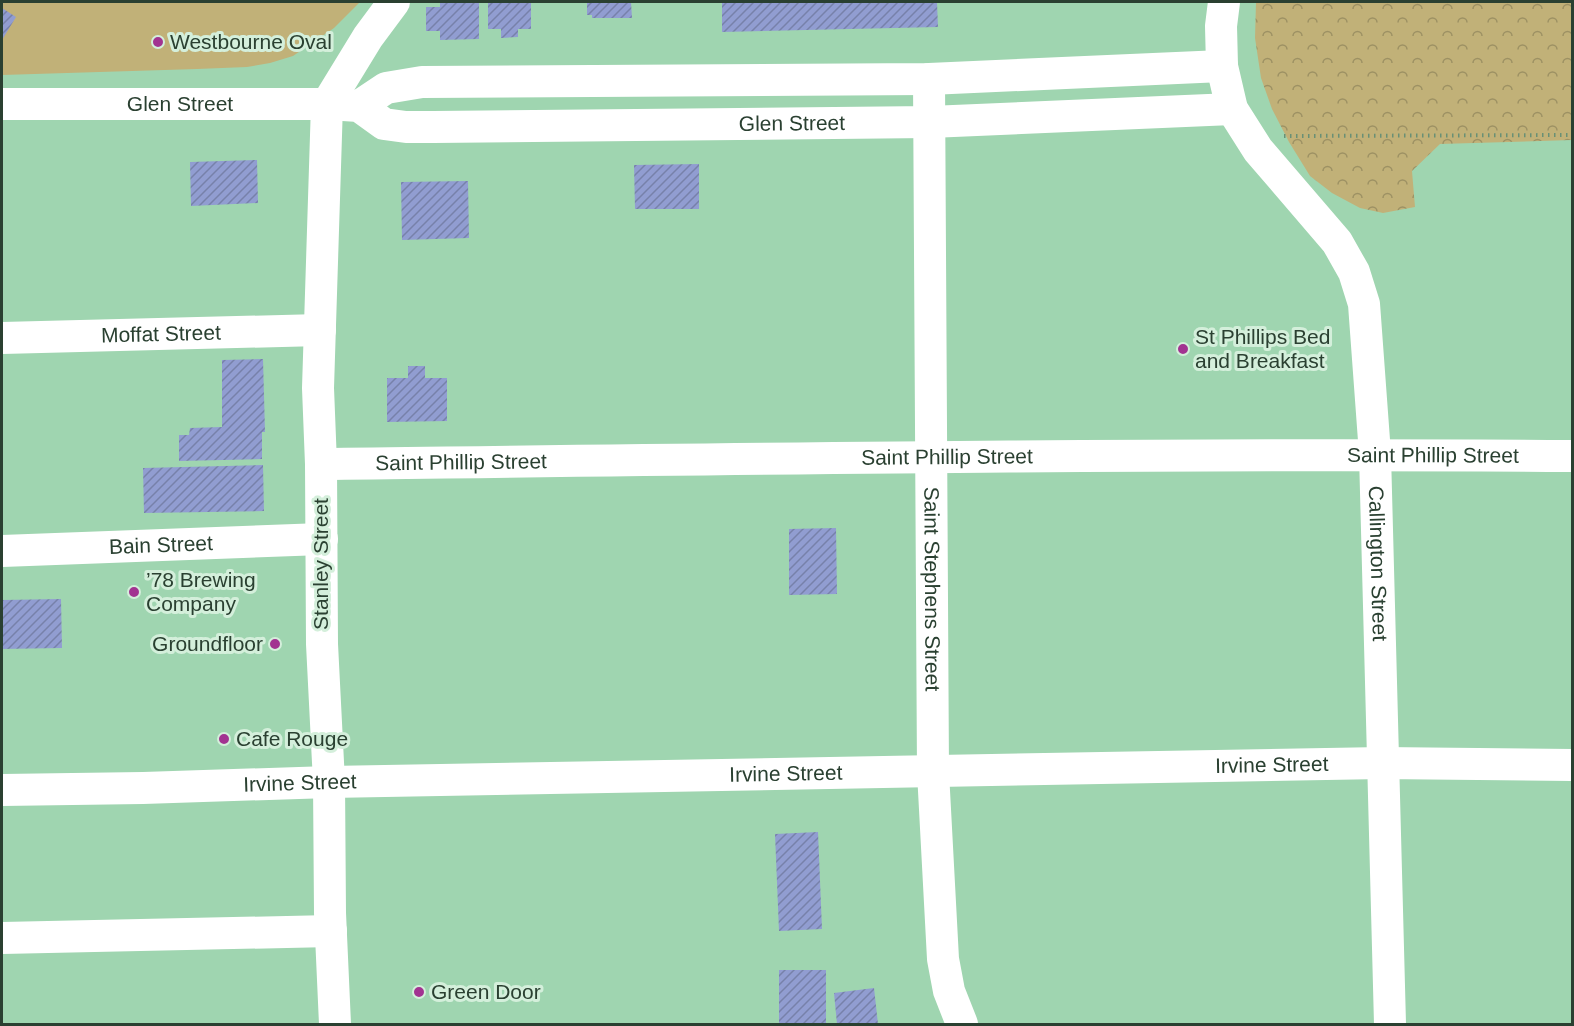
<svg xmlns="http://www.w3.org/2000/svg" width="1574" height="1026" font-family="Arial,sans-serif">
  <defs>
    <pattern id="forest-crowns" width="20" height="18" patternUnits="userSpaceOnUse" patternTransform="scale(1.5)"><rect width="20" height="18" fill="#c1b178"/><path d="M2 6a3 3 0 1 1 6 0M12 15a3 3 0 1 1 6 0" fill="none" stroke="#9d9163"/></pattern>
    <pattern id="building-hatch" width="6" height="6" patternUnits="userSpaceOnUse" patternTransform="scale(1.5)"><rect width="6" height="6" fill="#919dd1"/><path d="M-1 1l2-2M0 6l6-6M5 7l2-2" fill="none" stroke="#7781aa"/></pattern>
  </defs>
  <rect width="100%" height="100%" fill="#9fd5b0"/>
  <!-- grass -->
  <path fill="#c1b178" d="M2,2H360L334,28L293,56L270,63L247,67L197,69L2,75Z"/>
  <!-- forest -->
  <path fill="url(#forest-crowns)" d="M1256,2H1572V140L1440,144L1412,171L1415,207L1383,213L1360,208L1332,193L1310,176L1289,142L1272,109L1261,78L1255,38Z"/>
  <!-- building -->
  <path fill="url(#building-hatch)" d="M440,2H479V39L440,40V31H426V7H440Z
    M488,2H531V29H518V37L501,38V29H488Z
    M587,2H631L632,18H592V15H587Z
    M722,2H937L938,27L722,32Z
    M2,8L16,17L2,40Z
    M257,160L258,203L191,206L190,162Z
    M699,164V209H635L634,165Z
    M468,181L469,238L402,240L401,182Z
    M263,359L265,432H262V459L179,461V435H189L190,428L222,427V360Z
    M408,366H425V378H447V421L387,422V378H408Z
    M263,465L264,511L144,513L143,468Z
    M836,528L837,594L789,595V529Z
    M61,599L62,648L2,649V600Z
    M818,832L822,929L779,931L775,834Z
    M779,970H826V1024H779Z
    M874,988L878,1024H837L834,993Z"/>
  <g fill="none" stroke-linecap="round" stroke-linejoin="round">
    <!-- path -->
    <path stroke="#699075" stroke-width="4" stroke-dasharray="1.5 4.5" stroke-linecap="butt" d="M1284,136L1572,135"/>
    <!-- minor -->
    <g stroke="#fff" stroke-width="32">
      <path id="s1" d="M1224,2L1221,26L1222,66L1232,109L1258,150L1337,242L1354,272L1364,304L1375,454L1390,1024"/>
      <path id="s2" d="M929,79L933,772L943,959L949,991L962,1024"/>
      <path id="s3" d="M2,104H327L359,106L384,124L406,127H433L930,122L1232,109"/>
      <path d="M359,106L386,88L422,82L929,79L1222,66"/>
      <path id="s4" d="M2,338L320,330"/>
      <path id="s5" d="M321,464C738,459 1155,453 1572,456"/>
      <path id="s6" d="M2,551L322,539"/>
      <path id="s7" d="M2,790L143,788L329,782L1382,763L1572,765"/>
      <path d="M2,938L331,931"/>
      <path d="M335,1024L330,913L329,782L322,644L321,464L318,388L327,104L368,37L394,2"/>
    </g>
  </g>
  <!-- markers -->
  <g fill="#a23391" stroke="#d4efdb" stroke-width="2">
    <circle cx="158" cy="42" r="6"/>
    <circle cx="1183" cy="349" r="6"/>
    <circle cx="134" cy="592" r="6"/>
    <circle cx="275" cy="644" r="6"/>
    <circle cx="224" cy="739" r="6"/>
    <circle cx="419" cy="992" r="6"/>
  </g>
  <g text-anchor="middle" stroke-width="6" stroke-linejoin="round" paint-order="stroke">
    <!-- poi labels -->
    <g font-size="21" fill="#2a4031" stroke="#d4efdb" text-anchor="start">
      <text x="170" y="49">Westbourne Oval</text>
      <text x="1195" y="344">St Phillips Bed<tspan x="1195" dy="24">and Breakfast</tspan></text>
      <text x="146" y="587">’78 Brewing<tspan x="146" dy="24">Company</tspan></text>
      <text x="263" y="651" text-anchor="end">Groundfloor</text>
      <text x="236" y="746">Cafe Rouge</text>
      <text x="431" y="999">Green Door</text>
    </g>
    <!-- street labels -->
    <g font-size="21" fill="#2a4031" stroke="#d4efdb">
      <text dy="7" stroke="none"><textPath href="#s3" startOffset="178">Glen Street</textPath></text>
      <text dy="7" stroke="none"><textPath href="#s3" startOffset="796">Glen Street</textPath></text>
      <text dy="7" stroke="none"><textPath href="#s4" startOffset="159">Moffat Street</textPath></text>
      <text dy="7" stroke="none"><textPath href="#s5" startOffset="1112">Saint Phillip Street</textPath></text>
      <text dy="7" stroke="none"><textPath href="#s5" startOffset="626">Saint Phillip Street</textPath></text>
      <text dy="7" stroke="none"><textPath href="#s5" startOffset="140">Saint Phillip Street</textPath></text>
      <text dy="7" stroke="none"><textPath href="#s6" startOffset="159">Bain Street</textPath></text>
      <text dy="7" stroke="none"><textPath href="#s1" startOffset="606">Callington Street</textPath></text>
      <text transform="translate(321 564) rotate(-90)" y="7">Stanley Street</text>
      <text dy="7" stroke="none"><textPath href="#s2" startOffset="510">Saint Stephens Street</textPath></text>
      <text dy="7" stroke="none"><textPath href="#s7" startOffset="1270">Irvine Street</textPath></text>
      <text dy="7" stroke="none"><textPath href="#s7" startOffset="784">Irvine Street</textPath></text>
      <text dy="7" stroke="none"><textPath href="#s7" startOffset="298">Irvine Street</textPath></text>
    </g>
  </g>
  <!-- border -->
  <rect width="1574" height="1026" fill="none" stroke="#2a4031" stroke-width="6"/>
</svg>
